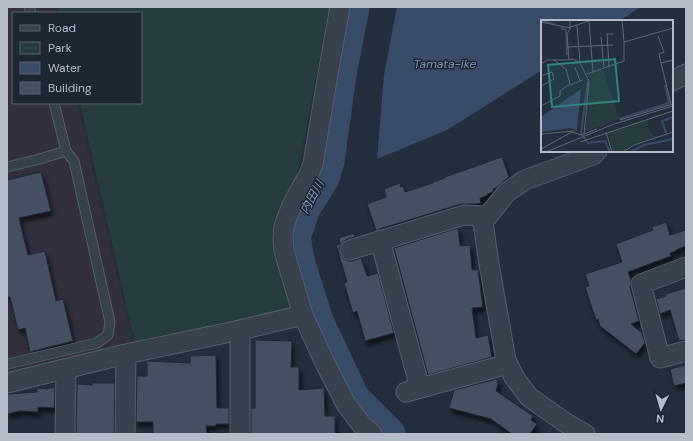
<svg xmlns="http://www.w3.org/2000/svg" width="693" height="441" font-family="'DM Sans','Noto Sans JP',sans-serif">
  <defs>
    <filter id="shadow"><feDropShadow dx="2.5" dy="4.5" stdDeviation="2" flood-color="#0009"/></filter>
  </defs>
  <rect width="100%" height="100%" fill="#242f3e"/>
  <!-- medical -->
  <path fill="#32303f" d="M7,7H55L56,13H13V103H77L133,344L7,377Z"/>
  <!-- green -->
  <path fill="#263c3f" d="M58,7H330L301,155L294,183L287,193L275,222L274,240L290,305L288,311L135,343L80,103H141V13H59Z"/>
  <!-- water -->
  <path fill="#394c67" d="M397,7H641L619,21H542V70L447,130L377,159L384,75Z"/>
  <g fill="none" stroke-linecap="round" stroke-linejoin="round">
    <!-- river -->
    <path stroke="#394c67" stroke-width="33" d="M353,7L340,74L328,161L323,178L304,208L294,237L299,264L317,321L353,398L389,434"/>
  </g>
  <!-- building -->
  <path fill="#455162" stroke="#1f2835" filter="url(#shadow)" d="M502,157L509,177L501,183L496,188L493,189V192L487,194L488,195L480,198L481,203L475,204H461L376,230L367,204L386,197L384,189L400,183L401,187L403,186L405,192L433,183V182L445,178V177Z
    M41,172L51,211L19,218L28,255L45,251L56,301L63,299L73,341L30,352L25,328L18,330L10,297H7V180Z
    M666,222L670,235L686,230V246L676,250V251L670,253L671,256L628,272L631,280L630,287L639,321L631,324L642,333L645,343L636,354L600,326L598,319L596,320L585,287L589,286L585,274L622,262L616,244L653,230L652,227Z
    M458,228L460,246L470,245L472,270H478L483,307L472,308L476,338L488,335L492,357L428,375L394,248Z
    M354,233L355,237L347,239L342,243L339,248L340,254L343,258L348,261H353L361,258L367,276L378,273L394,333L365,341L357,311L353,313L344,283L347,282L336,245L340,244L339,238Z
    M686,288V340L679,341L670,310L660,314L656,299L666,296V294Z
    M255,340L292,341L291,367H299V390L324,388L325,416H335V434H251V408H255Z
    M216,355L217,408H229V424H216V426H206L207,434H153V422H136L137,376H147V361L190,363V356Z
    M686,365V383L674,386L670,369Z
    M497,379L498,384L496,391L533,416L531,420L537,424L530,434H512L491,419L449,408L454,390Z
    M92,383H115L114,434H76L77,384L92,385Z
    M37,388L48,389L49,388H55L54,408L38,407V412L20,411L7,414V394L37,392Z"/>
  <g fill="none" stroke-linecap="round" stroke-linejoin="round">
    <!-- lane casing -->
    <g stroke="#565f6c" stroke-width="11">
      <path id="lane" d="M29,7L31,13
        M7,167L36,160L66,151
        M7,364L97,343L108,335L110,322L74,161L66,151L54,103"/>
    </g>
    <!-- street casing -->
    <g stroke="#565f6c" stroke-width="21">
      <path id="street" d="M340,7L329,68L313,164L309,174L292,205L284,226L283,238L284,251L303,315L325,363L346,404L361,424L372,434
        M672,81L686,74
        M380,240L420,388
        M350,250L464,215L487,216
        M686,267L641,284L660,358L686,351
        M7,383L126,354L240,330L303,315
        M406,392L508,364
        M65,434L66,369
        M125,434L126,354
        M240,434V330
        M585,434L566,423L529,397L514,377L506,360L489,264L483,222L507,192L525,180L593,155L597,151"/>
    </g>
    <!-- lane -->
    <use href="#lane" stroke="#38414e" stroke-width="9"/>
    <!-- street -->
    <use href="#street" stroke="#38414e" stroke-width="19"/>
  </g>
  <g text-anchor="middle" stroke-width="3" stroke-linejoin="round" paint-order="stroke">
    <!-- water labels -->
    <g font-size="12" font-style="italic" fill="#7c92b1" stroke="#1d2633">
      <text x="445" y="68">Tamata-ike</text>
      <text transform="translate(312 197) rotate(-61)" y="4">内田川</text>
    </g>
  </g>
  <!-- overview -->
  <g transform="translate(541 20)">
    <rect width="132" height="132" fill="#242f3e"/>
    <path d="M62,49L78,99L43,112L49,62L47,54ZM107,100V107L112,116H118L87,127L82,132H72L67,113Z" fill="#263c3f"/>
    <path d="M40,69L36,111L30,108L1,112L0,97Z" fill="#394c67"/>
    <path fill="none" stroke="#394c67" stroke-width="2" d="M0,1L14,4M20,8L25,10L26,35M47,61L40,113L47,123L64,121L69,132M78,99L128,83L124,65M125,113L121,101L132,97M90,132L103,125L132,119"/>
    <path fill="none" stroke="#5e6776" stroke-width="1" d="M81,0L83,22M48,1L52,52M0,2L29,8V0M36,5L39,43M117,16L123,32L118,34L120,43L132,40M60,17L63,48M26,27L72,25M120,43L130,84M0,44L6,40H28M68,46L66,14H72M34,47L39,61M46,54L83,41V22L132,8M0,56L11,52L13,59L0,66M29,65L42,60M0,86L19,76V71L29,64L25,49L13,40M79,100L132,84M65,112L71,132M0,114L33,111M43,114L56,109M40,115L43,114L48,61L39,43L32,39L28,40L26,14L30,7L50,0M39,122L132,91M0,129L31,112L40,115M5,132L73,104L132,86M82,132L93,125L132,112"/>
    <path fill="#308480" fill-opacity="0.15" stroke="#308480" stroke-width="2" d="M74,39L78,81L11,87L7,45Z"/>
    <rect width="132" height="132" fill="none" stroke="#b4bcc9" stroke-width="2"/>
  </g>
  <!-- border -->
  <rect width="693" height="441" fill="none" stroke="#b4bcc9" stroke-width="16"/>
  <!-- legend -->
  <rect x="12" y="12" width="130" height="92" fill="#1d2633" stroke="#59626f"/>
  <rect x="20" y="25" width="20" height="6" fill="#38414e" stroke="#59626f"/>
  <text x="48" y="32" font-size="12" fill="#b4bcc9">Road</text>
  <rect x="20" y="42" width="20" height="12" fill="#263c3f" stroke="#59626f"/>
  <text x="48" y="52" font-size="12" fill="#b4bcc9">Park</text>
  <rect x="20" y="62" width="20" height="12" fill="#394c67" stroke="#59626f"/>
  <text x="48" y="72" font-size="12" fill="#b4bcc9">Water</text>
  <rect x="20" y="82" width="20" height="12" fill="#455162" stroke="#59626f"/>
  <text x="48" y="92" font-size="12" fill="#b4bcc9">Building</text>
  <!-- north arrow -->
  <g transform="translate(661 409) rotate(185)" stroke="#1d2633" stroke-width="3" paint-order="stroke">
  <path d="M0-3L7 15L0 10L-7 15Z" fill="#b4bcc9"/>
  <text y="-6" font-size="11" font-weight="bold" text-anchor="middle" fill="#b4bcc9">N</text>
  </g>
</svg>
